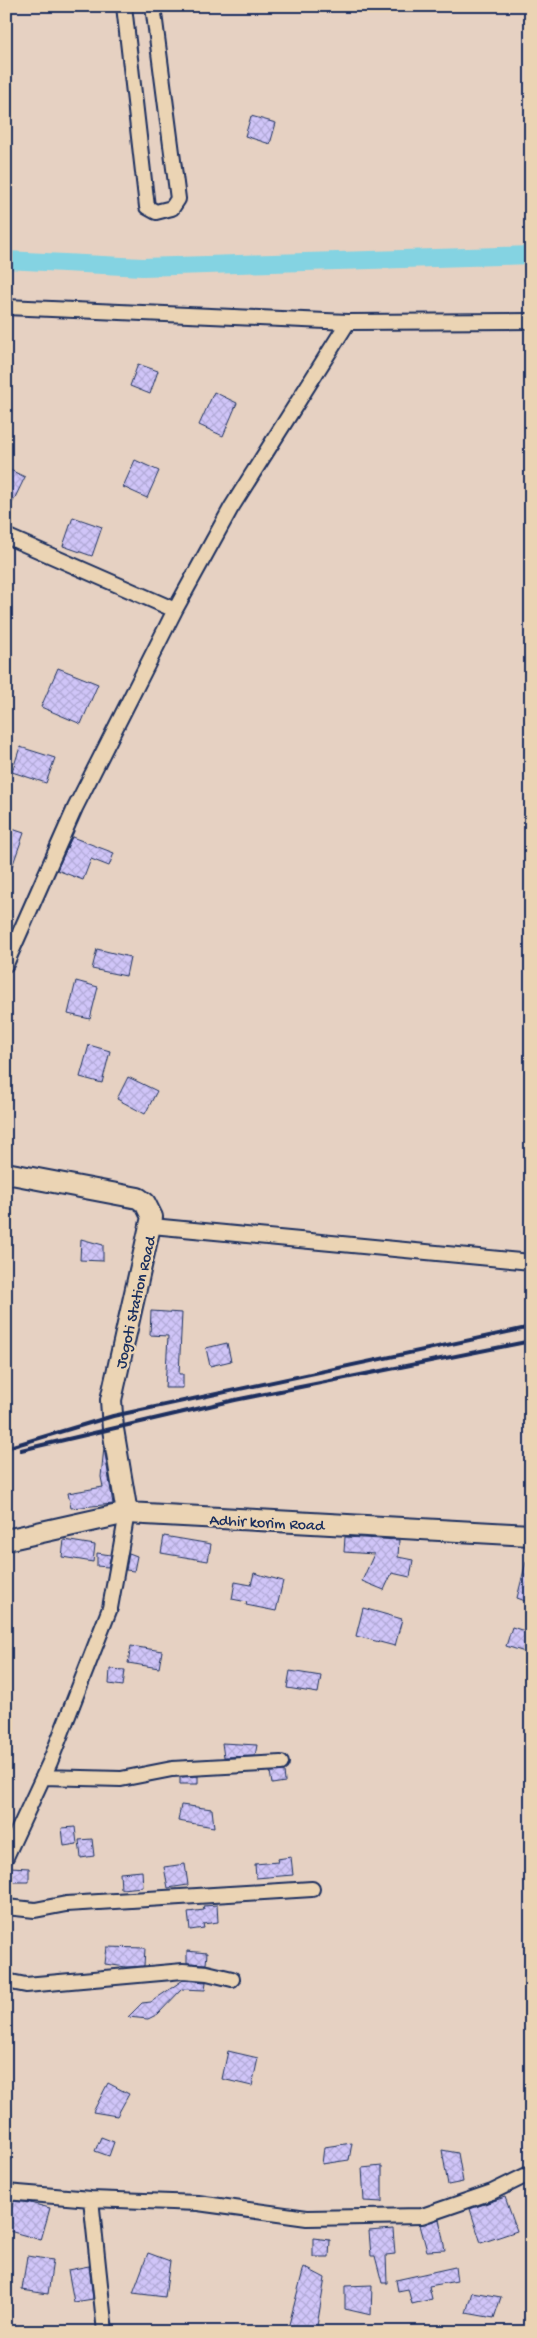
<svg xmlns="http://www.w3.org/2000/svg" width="537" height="2338" font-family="'Gochi Hand',sans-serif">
  <defs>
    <pattern id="building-cross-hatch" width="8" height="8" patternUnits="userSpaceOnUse" patternTransform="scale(1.25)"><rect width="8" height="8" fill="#d0c5f8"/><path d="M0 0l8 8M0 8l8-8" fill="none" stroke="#b2aad7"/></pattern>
  </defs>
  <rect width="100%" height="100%" fill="#e6d1c2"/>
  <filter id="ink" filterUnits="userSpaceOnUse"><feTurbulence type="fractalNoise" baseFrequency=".02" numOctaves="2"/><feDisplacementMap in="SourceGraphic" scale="10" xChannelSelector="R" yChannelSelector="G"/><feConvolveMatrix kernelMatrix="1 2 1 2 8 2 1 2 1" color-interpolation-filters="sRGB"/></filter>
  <g filter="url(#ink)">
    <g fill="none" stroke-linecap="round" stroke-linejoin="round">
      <!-- canal -->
      <path stroke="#84d3e2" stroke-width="18" d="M6,260L142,267L531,255"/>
    </g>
    <!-- building -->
    <path fill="url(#building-cross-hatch)" stroke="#1b2f5e" d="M251,116L276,123L270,144L245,136Z
      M138,364L158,371L150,394L130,386Z
      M214,392L237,403L223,436L199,425Z
      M135,460L159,471L147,498L123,487Z
      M6,468L25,477L6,516Z
      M73,517L102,527L92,556L63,546Z
      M58,668L98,684L81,724L41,707Z
      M20,747L55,758L46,783L12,772Z
      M6,827L24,833L8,878H6Z
      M72,837L114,853L109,866L91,859L83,880L57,870Z
      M97,949L130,957L126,976L92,969Z
      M76,981L98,987L90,1019L68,1014Z
      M89,1045L110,1051L102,1083L80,1077Z
      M128,1077L157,1091L145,1114L117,1099Z
      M81,1239L103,1245V1261L80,1260Z
      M151,1311L182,1313L179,1374H183V1388H165L168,1336L150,1335Z
      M227,1343L231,1361L210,1366L206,1348Z
      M104,1447L113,1504L71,1508L68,1493L103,1487L101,1477Z
      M164,1536L211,1544L208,1561L161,1553Z
      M345,1537L399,1540L398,1557L413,1560L410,1577L392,1573L384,1590L362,1581L374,1554L344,1552Z
      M64,1540L95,1545L93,1562L62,1557Z
      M97,1553L111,1555L108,1567L97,1566Z
      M129,1553L137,1556L134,1571L126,1570Z
      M526,1562H531V1603L517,1598Z
      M254,1573L283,1581L276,1611L246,1605L247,1602L232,1599L235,1582L251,1585Z
      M363,1608L402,1619L395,1646L356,1636Z
      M512,1627L531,1633V1654L506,1646Z
      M131,1646L162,1651L159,1668L128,1663Z
      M110,1669L125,1670L123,1686L109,1684Z
      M290,1671L321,1676L318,1693L287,1688Z
      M222,1743L257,1745L255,1756L224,1757Z
      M284,1771L285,1782L272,1784L270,1772Z
      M198,1776V1784H180V1777Z
      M181,1805L212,1809L214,1827L178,1821Z
      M75,1827L77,1844L64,1846L62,1828Z
      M92,1839L94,1856L81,1858L79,1840Z
      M291,1857L293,1875L256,1878L255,1864L278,1862L277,1859Z
      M185,1864L188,1885L168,1888L164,1867Z
      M10,1867L29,1868V1882H10Z
      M142,1871L143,1887L121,1889L120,1873Z
      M217,1905L218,1922L203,1924L204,1928L190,1930L188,1912L204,1910L203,1906Z
      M107,1947L145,1948L144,1966L126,1967L105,1964Z
      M187,1951L207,1953L206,1964L187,1963Z
      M183,1980L206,1982L205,1990L182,1989L158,2014L148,2019L128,2017L142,2003L151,2002Z
      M228,2051L258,2058L252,2086L222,2079Z
      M108,2083L129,2094L117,2116L93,2112Z
      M101,2137L114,2142L109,2156L95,2151Z
      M352,2143L349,2160L322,2164L324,2147Z
      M442,2150L458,2153L463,2182L448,2185Z
      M382,2166V2202L364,2201L362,2168Z
      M505,2197L517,2231L481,2243L470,2209Z
      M13,2201L30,2203L50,2208L41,2240L6,2230Z
      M439,2219L445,2250L427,2251L420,2225Z
      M393,2229L395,2254L386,2255L387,2283H382L375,2256H371L369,2231Z
      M313,2238L330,2240L329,2257H313Z
      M148,2253L170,2261L165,2297L133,2293Z
      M27,2256L53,2260L48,2294L22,2290Z
      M89,2266L93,2299L74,2302L68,2270Z
      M304,2267L325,2278L316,2332H287Z
      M455,2267L457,2281L429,2286L432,2299L412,2304L408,2289L398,2291L396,2280Z
      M372,2285L371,2315L345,2309V2286Z
      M472,2292L501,2297L494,2318L466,2313Z"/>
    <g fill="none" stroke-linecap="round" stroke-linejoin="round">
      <!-- street casing -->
      <g stroke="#1b2f5e" stroke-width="18">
        <path id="street" d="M124,6L147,207L156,212L172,208L178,199L153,6
          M6,307L348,322L531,321
          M6,536L175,610
          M6,964L75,808L175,610L231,508L348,322
          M152,1226L531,1262
          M43,1777L121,1779L172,1769L281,1763
          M6,1857L50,1762L110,1608L127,1513
          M6,1907L35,1910L66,1904L312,1889
          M6,1981L26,1985L183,1971L207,1973L232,1979
          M6,2192L91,2199L198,2203L307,2218L422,2216L492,2192L531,2173
          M91,2199L105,2332"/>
      </g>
      <!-- secondary casing -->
      <g stroke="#1b2f5e" stroke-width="24">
        <path id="secondary" d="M6,1173L138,1198L145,1203L152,1217L111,1400L113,1429L127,1513
          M6,1540L127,1513L531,1535"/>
      </g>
      <!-- street -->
      <use href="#street" stroke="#ebd4b4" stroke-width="14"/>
      <!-- secondary -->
      <use href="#secondary" stroke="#ebd4b4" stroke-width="20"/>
      <!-- rail -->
      <path stroke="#1b2f5e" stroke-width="4" d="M6,1448L113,1416L531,1327
        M21,1450L235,1400L531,1341"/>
    </g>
  </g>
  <g text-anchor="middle" stroke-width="5" stroke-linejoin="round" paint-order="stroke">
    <!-- street labels -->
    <g font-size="16" fill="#1b2f5e" stroke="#ebd4b4">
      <text transform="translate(134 1302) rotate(-77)" y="6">Jogoti Station Road</text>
      <text transform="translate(267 1521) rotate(3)" y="6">Adhir korim Road</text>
    </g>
  </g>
  <!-- margin -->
  <rect width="537" height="2338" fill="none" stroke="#ebd4b4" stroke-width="25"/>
  <rect x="12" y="12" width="512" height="2313" fill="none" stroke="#1b2f5e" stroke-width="2" filter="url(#ink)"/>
</svg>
